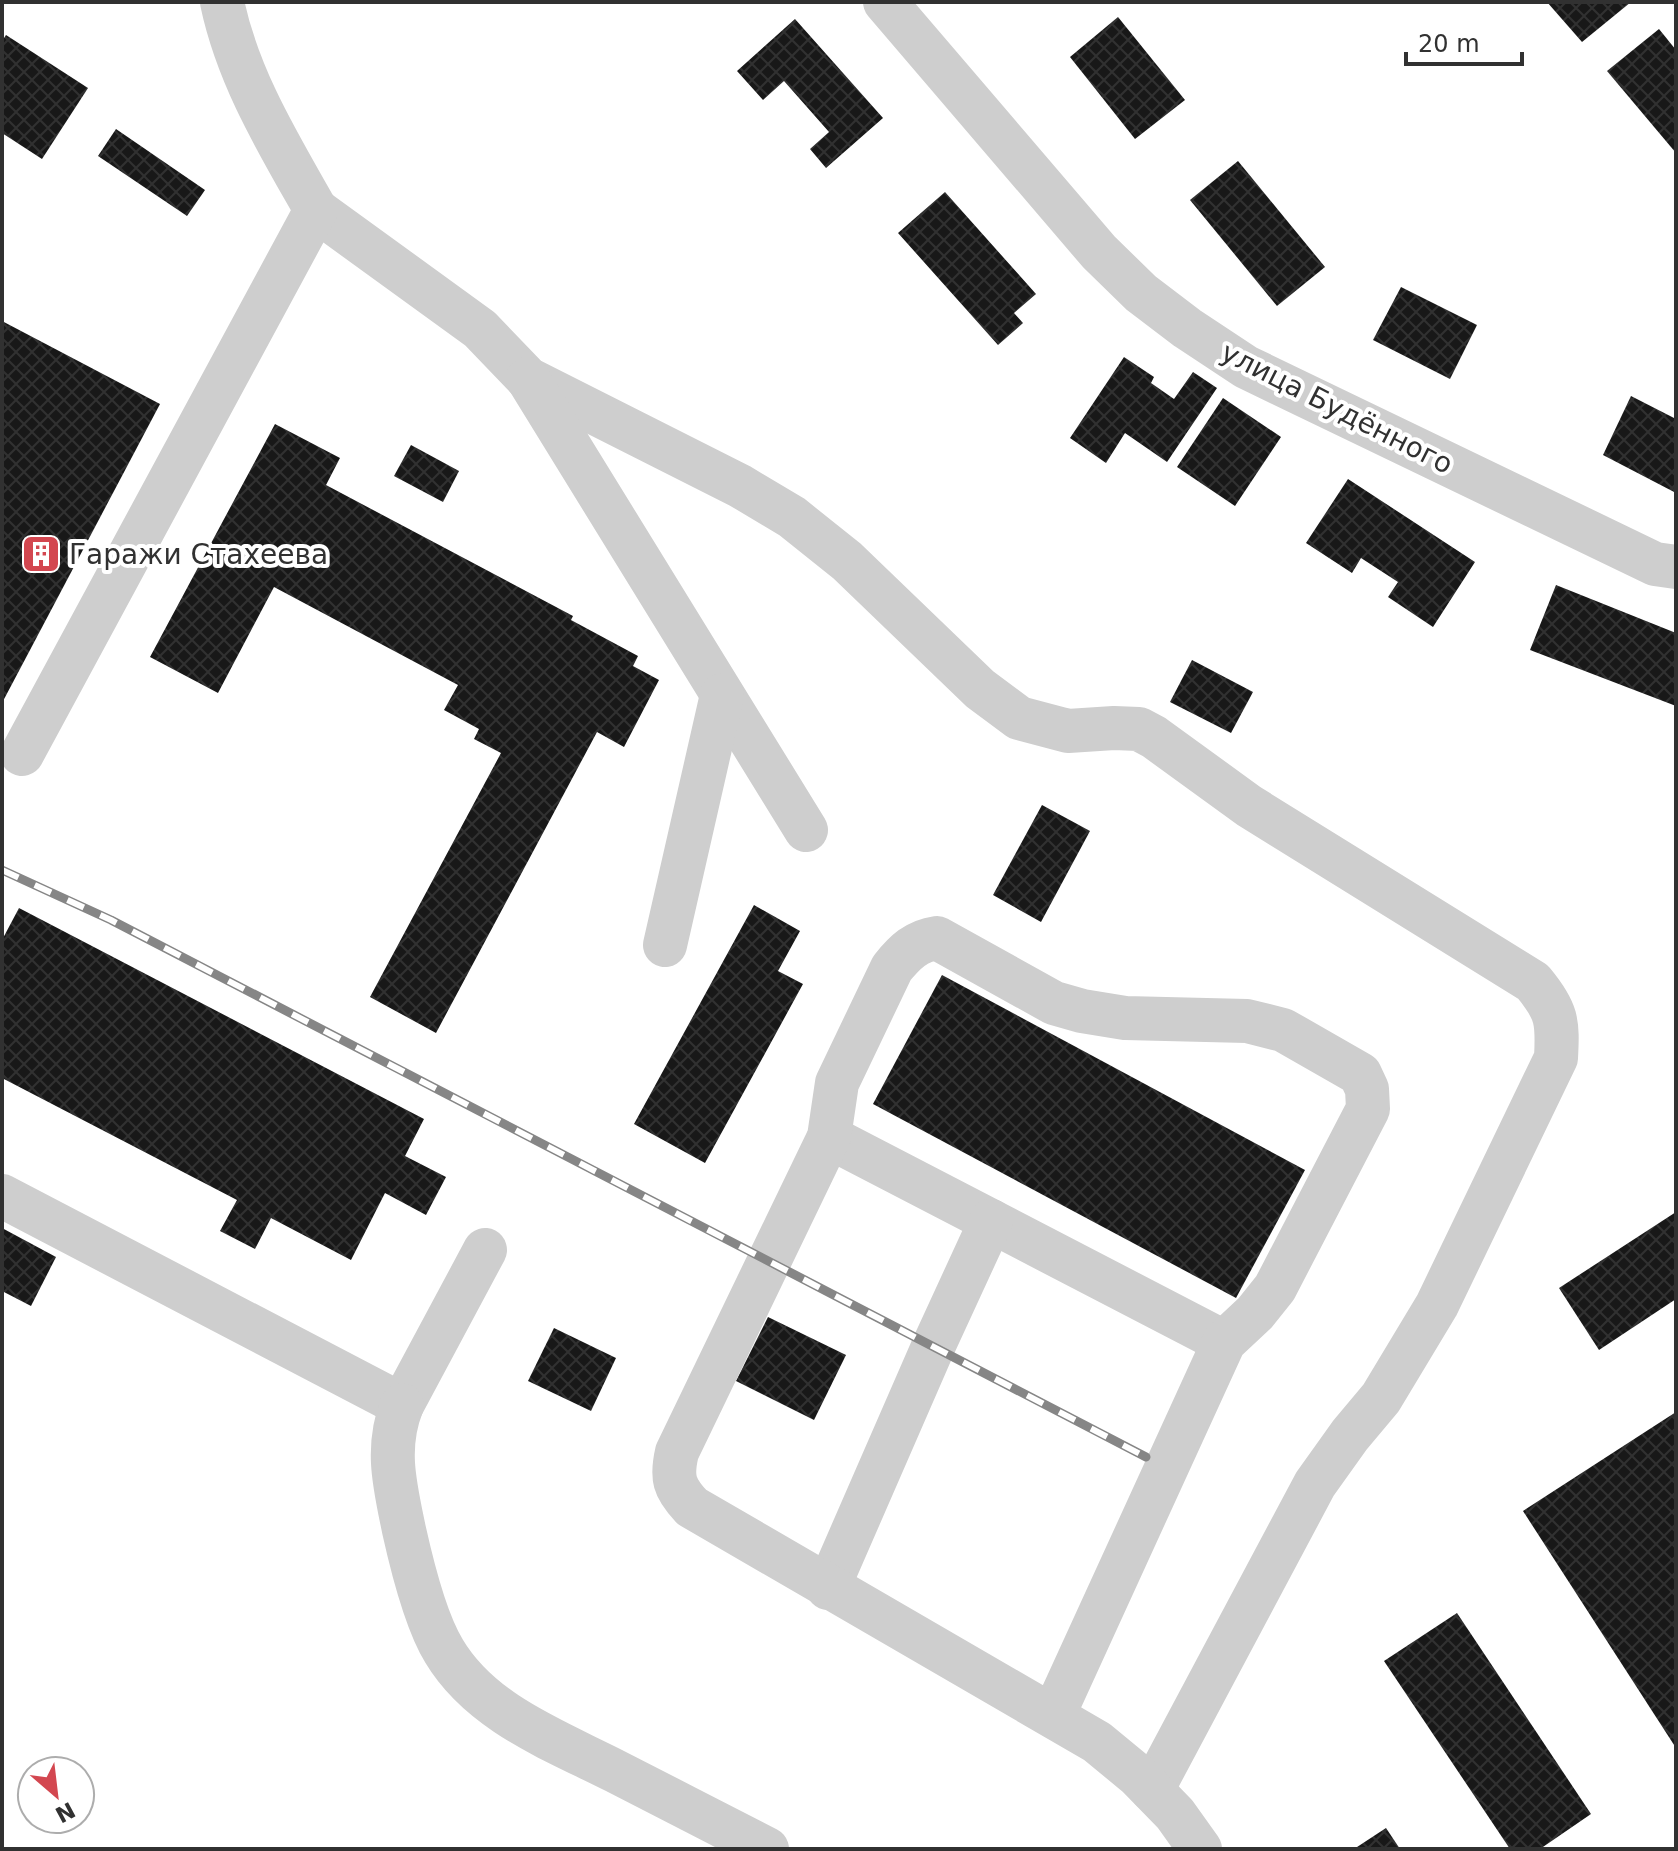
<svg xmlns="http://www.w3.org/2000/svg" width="1678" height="1851" viewBox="0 0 1678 1851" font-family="'DejaVu Sans',sans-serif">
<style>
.building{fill:url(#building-cross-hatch)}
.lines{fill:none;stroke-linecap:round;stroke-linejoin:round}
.minor{stroke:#cecece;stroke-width:44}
.rail-casing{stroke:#868686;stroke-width:9}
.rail{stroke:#fff;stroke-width:6;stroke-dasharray:18;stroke-linecap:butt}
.labels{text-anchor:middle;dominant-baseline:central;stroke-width:8;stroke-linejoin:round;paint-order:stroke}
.street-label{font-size:28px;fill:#313131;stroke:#fff}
.poi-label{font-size:28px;fill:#313131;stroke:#fff;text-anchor:start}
</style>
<defs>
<pattern id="building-cross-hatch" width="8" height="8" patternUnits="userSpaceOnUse" patternTransform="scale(2)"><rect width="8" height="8" fill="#181818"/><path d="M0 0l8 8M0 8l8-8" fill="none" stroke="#313131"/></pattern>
</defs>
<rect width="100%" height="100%" fill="#fff"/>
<g class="building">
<polygon points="1547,2 1631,2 1582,42"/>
<polygon points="1118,17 1185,100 1135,139 1070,57"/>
<polygon points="795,19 883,118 826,168 810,149 829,132 784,81 763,100 737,71"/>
<polygon points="1659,29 1676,50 1676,153 1607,71"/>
<polygon points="6,35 88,88 42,159 2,133 2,41"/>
<polygon points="116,129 205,190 187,216 98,156"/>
<polygon points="1238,161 1325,267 1277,306 1190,200"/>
<polygon points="945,192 1036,294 1014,313 1023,323 998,345 898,233"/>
<polygon points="1401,287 1477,325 1450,379 1373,340"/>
<polygon points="2,321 160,404 2,703"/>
<polygon points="1124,357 1154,377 1151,383 1174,399 1193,372 1217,388 1167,462 1125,433 1106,463 1070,438"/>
<polygon points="1631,396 1676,419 1676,493 1603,455"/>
<polygon points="1223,398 1281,437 1235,506 1177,467"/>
<polygon points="275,424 340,458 326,485 573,616 571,620 638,656 633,666 659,680 624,747 597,732 436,1033 370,997 501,753 474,739 479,729 444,710 458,685 274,587 218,693 150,657"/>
<polygon points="411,445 459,471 443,502 394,476"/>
<polygon points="1348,479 1475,562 1433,627 1388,597 1398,582 1361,558 1352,573 1306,543"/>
<polygon points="1556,585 1676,633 1676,706 1530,650"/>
<polygon points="1192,660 1253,692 1231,733 1170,702"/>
<polygon points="1042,805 1090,831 1041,922 993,895"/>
<polygon points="754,905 800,931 778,971 803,984 705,1163 634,1124"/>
<polygon points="19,908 424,1119 405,1156 446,1177 426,1215 385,1193 351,1260 271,1218 255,1249 220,1231 237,1200 2,1078 2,940"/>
<polygon points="942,975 1305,1170 1236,1298 873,1104"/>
<polygon points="1676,1212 1676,1299 1599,1350 1559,1288"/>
<polygon points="2,1228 56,1257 31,1306 2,1291"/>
<polygon points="768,1317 846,1355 814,1420 736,1381"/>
<polygon points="554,1328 616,1358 591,1411 528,1381"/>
<polygon points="1676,1412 1676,1748 1523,1511"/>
<polygon points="1457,1613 1591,1814 1540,1849 1510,1849 1384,1661"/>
<polygon points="1386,1828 1400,1849 1354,1849"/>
</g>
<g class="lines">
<g class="minor">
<polyline points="885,2 1099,252 1141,293 1187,328 1246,367 1655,564 1676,567"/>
<path d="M316 210 480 329 528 379 740 486 792 517 847 561 980 689 1019 718 1068 731 1114 728 1139 729 1154 737 1249 806 1533 982C1557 1011 1558 1021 1556 1058L1437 1305 1381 1398 1350 1435 1315 1484 1152 1790"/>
<polyline points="528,379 806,830"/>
<path d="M22 754 316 210C278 143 238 78 222 2"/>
<polyline points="665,945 722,695"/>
<polyline points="829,1137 1224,1342"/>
<polyline points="2,1196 402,1405 485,1250"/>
<path d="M402 1405C385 1448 395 1486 404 1530 412 1566 425 1620 444 1651 481 1713 554 1740 615 1771 666 1797 716 1823 767 1849"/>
<polyline points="828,1588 933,1347 991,1221"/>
<path d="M1053 1716 1224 1342 1255 1313 1275 1288 1368 1109 1367 1089 1360 1074 1283 1030 1247 1021 1125 1018 1082 1011 1054 1003 937 938C916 941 905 952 892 968L837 1083 829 1137 677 1452C671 1478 674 1488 692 1507L1097 1742 1137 1775 1175 1814 1200 1849"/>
</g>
<g class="rail-casing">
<polyline id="rail" points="2,870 111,920 1146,1457"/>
</g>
<use href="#rail" class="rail"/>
</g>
<defs>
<g id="building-square" transform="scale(2)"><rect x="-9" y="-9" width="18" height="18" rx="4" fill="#d34750" stroke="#fff"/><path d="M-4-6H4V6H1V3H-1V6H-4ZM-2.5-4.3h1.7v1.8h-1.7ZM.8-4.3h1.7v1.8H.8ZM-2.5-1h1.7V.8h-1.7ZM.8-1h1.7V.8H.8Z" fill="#fff"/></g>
</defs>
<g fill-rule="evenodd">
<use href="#building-square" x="41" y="554"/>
</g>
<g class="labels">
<g class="street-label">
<text transform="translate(1337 408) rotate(27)">улица Будённого</text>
</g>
<g class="poi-label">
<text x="69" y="554">Гаражи Стахеева</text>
</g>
</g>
<rect width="1678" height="1851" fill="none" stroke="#313131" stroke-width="8"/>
<g transform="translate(56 1795) rotate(152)"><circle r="38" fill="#ffffff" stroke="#adadad" stroke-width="2"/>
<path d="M0-6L14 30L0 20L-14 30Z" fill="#d34750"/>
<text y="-12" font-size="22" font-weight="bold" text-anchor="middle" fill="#313131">N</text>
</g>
<path d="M1406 52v12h116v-12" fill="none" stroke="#313131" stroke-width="4"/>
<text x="1418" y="52" font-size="24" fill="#313131" stroke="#ffffff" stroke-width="6" paint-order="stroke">20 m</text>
</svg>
